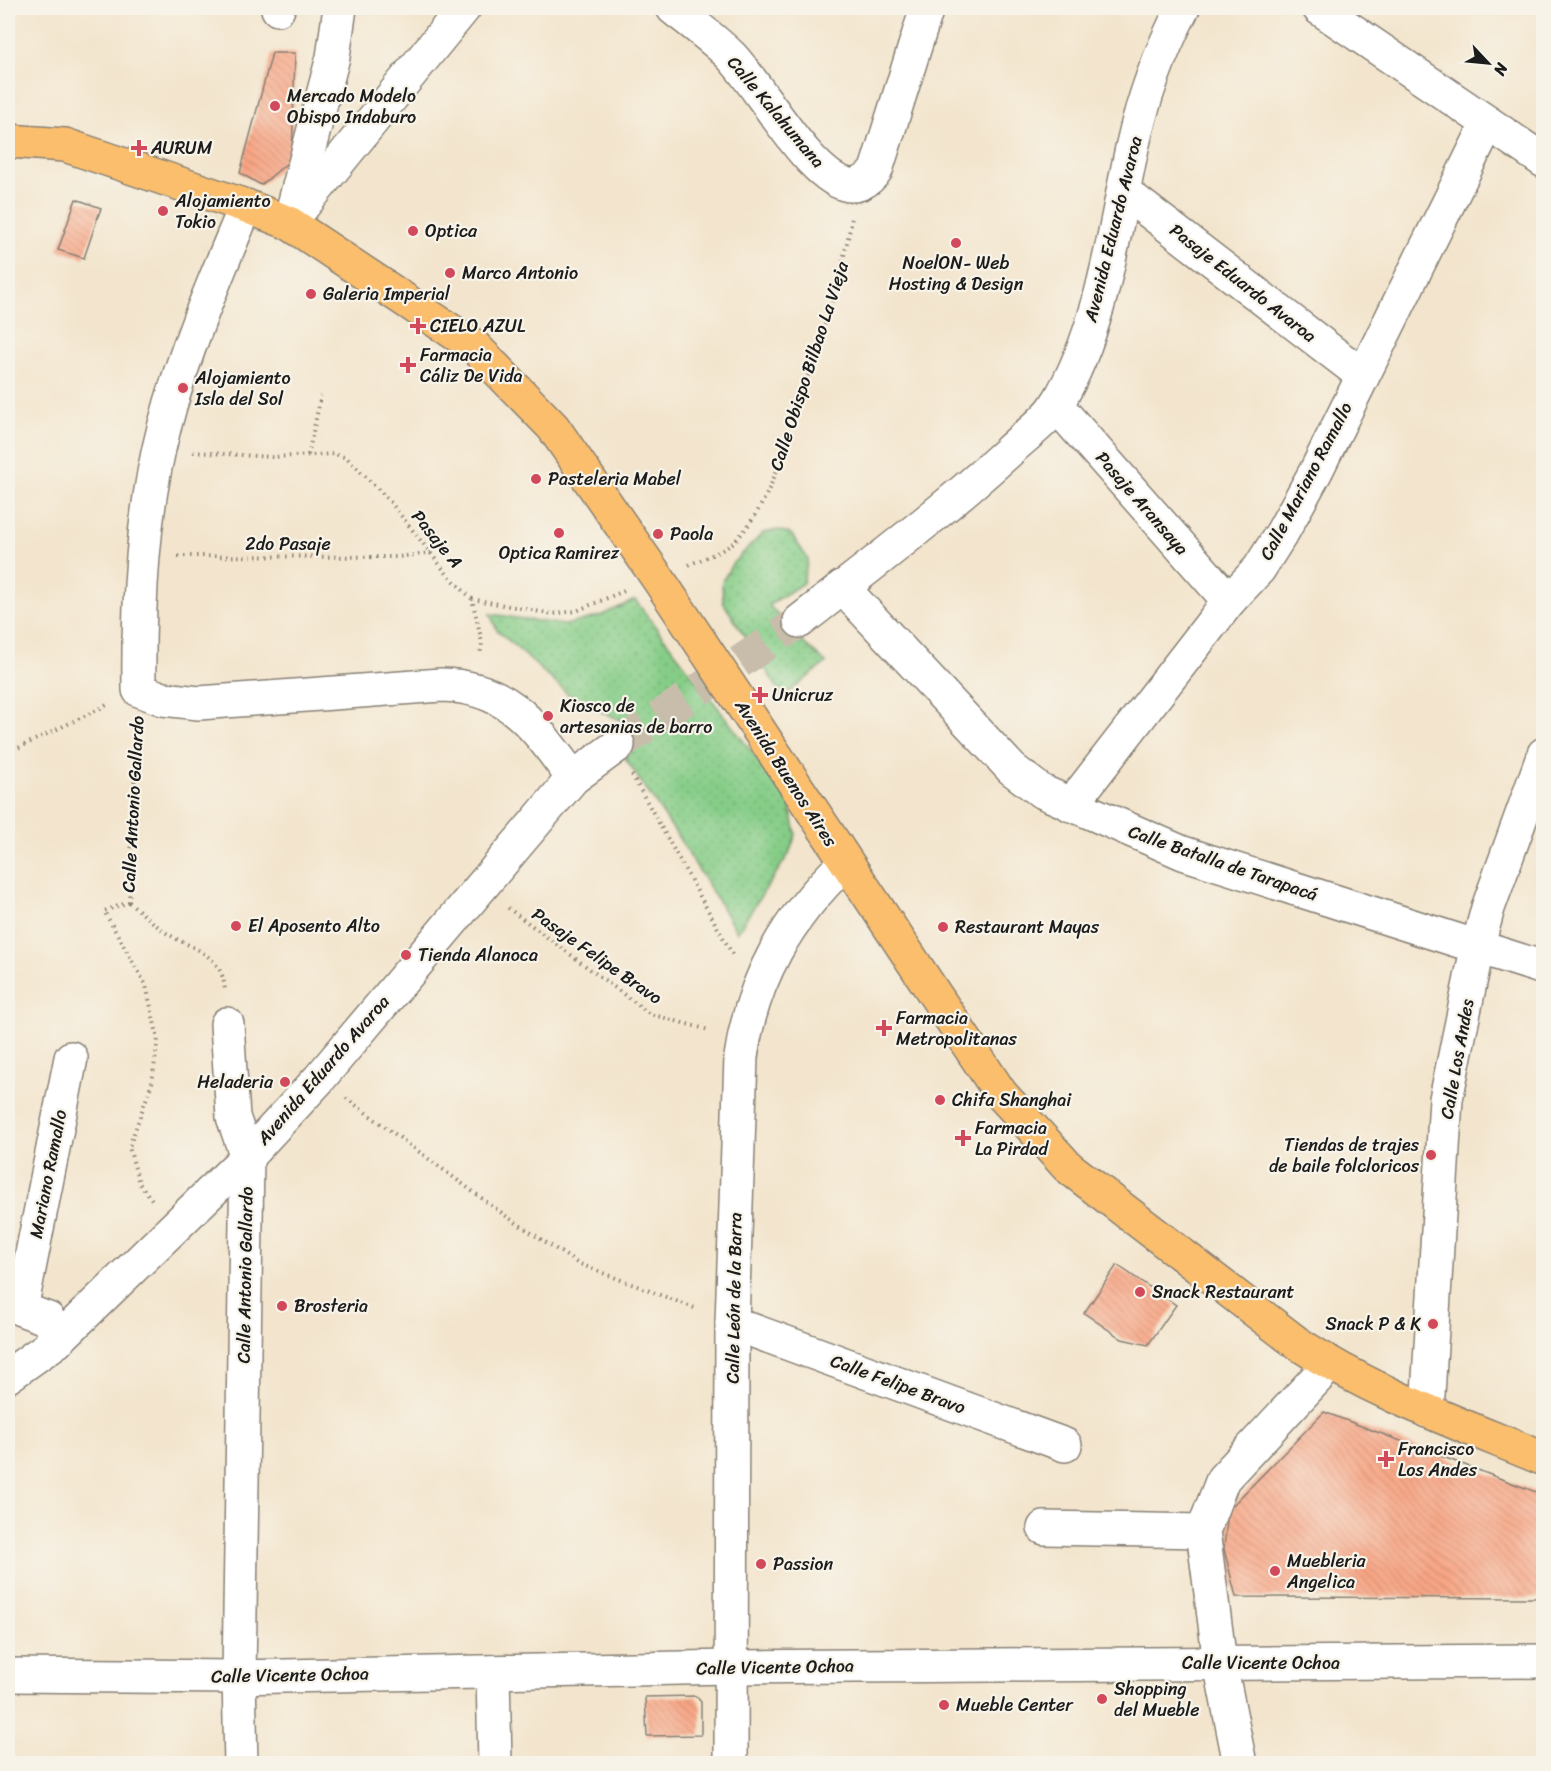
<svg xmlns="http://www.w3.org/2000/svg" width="1551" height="1771" viewBox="0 0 1551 1771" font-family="Sriracha,sans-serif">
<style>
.grass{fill:url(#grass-dots);stroke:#517452;stroke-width:1.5}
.building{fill:url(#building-back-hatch)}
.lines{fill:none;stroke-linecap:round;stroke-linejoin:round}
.minor-tunnel{stroke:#c8bdaa;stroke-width:33;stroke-dasharray:33 16;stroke-linecap:butt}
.minor-casing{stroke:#888074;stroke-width:36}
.major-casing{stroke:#888074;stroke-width:36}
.path{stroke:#888074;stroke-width:4;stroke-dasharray:1.5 4.5;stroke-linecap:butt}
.minor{stroke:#fff;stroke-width:33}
.major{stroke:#fabe6d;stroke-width:33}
.poi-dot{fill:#d1495b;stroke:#f7f3e8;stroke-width:2}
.labels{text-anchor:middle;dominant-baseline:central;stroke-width:4.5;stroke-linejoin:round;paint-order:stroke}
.poi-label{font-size:18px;fill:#1c1c1c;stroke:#f7f3e8;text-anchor:start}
.street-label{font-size:18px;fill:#1c1c1c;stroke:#f7f3e8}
</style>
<defs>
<pattern id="grass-dots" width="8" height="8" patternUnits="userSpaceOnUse" patternTransform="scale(1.5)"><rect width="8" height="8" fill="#86cd88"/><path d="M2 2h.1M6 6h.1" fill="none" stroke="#73af75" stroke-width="1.8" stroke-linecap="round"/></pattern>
<pattern id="building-back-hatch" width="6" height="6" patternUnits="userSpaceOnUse" patternTransform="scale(1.5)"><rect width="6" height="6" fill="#f8a685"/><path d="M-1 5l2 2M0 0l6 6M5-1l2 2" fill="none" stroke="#d48e72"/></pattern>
</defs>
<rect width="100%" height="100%" fill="#f7f3e8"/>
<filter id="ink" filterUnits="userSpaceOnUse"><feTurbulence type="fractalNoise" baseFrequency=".0167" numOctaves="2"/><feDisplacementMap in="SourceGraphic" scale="12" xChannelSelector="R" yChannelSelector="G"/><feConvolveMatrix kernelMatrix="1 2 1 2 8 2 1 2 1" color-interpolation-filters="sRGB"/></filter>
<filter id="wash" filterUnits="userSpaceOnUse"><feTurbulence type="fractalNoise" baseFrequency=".008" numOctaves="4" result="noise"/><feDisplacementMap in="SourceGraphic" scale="24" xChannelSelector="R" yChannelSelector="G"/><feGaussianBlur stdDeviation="1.35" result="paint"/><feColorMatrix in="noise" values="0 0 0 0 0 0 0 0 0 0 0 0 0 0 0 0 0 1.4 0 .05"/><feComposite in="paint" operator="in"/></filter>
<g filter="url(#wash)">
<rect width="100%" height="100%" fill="#f3e5cd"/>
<g class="grass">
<polygon points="778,530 791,534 808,559 803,583 769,605 798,638 826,663 783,697 723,602 722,582 732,564 763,533"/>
<polygon points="635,600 789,800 796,834 789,854 737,932 675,832 625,758 640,742 628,723 576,701 497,630 490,614 565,625 600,616"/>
</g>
<g id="blocks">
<g class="building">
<polygon points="272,53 295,53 292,159 261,185 240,173"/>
<polygon points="76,199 101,208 84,258 58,250"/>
<polygon points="1117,1265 1176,1305 1148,1345 1122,1339 1084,1313"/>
<polygon points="1324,1412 1544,1495 1544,1598 1236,1597 1224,1549 1228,1510"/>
<polygon points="696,1696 701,1702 701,1735 647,1736 645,1697"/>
</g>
</g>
</g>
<g filter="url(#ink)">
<use href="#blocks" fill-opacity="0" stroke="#888074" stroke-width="1.5"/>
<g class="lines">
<polyline class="minor-tunnel" points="618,745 800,621"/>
<g class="minor-casing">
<g id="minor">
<path d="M673 8C692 23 712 38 730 55 759 84 807 174 845 184 858 188 869 180 876 170L927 8"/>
<polyline points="1319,8 1544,161"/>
<polyline points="278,9 278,8"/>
<polyline points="1124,192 1362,375"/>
<path d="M246 206C215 279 184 351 164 428 142 512 138 603 139 690L163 699 199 703 441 685C511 687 534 726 573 778"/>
<polyline points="292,213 333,57 340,8"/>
<polyline points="289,223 464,8"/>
<polyline points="1056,405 1229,601"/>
<polyline points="842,587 1012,769 1041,791 1183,853 1544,968"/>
<path d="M800 621C870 566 942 512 1008 452 1023 437 1046 422 1057 404 1102 330 1114 231 1132 148 1143 99 1160 52 1183 8"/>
<polyline points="1071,805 1229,601 1259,569 1283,531 1316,471 1488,123"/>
<polyline points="227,1024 233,1117 247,1157 239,1677 241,1764"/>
<polyline points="732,1323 1065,1445"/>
<polyline points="57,1341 48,1319 21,1309 71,1058"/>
<polyline points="8,1376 57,1341 247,1157 319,1079 573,778 618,745"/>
<polyline points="1427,1411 1446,1099 1477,949 1488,908 1544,754"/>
<polyline points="1044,1528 1203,1531"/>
<polyline points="493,1672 495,1764"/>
<polyline points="8,1675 239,1677 730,1667 1544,1661"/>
<path d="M731 1764 732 1323 741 1057C752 979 788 917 845 863"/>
<polyline points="1240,1764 1220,1663 1203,1531 1223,1479 1330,1364"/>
</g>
</g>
<g class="major-casing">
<path id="major" d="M8 141 65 145 246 206 289 223 474 346 553 427 659 580 1001 1094 1068 1167 1297 1343C1373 1393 1460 1424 1544 1459"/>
</g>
<g class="path">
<polyline points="193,452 272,457 335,454 347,458 388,499 447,574 472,599 482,642 480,655"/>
<polyline points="308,455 321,396"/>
<polyline points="178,556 397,557 431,553"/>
<path d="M689 565C703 558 723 552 734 542 771 505 783 450 799 403 820 342 840 282 852 218"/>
<polyline points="472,599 552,614 576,611 624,591"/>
<polyline points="8,753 107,705"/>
<polyline points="632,775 734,957"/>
<polyline points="129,902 137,726"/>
<polyline points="129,902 104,911 146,985 158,1039 152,1083 129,1147 139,1183 153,1201"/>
<path d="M129 902C141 912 153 923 165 932 190 949 223 952 225 991"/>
<polyline points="508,908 650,1014 709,1030"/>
<polyline points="346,1098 506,1216 577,1263 697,1309"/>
</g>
<use href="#minor" class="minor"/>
<use href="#major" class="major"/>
</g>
</g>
<g class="poi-dot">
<circle cx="275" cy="106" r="6"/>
<path d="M136 139h6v6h6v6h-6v6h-6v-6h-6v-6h6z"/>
<circle cx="163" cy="211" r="6"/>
<circle cx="413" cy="231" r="6"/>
<circle cx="956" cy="243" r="6"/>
<circle cx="450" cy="273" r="6"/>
<circle cx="311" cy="294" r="6"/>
<path d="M415 317h6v6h6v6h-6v6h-6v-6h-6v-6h6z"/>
<path d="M405 356h6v6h6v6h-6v6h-6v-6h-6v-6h6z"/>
<circle cx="183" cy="388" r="6"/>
<circle cx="536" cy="479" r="6"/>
<circle cx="559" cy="533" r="6"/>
<circle cx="658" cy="534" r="6"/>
<path d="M757 686h6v6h6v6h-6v6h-6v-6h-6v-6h6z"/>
<circle cx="548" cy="716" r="6"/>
<circle cx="236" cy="926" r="6"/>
<circle cx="943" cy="927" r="6"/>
<circle cx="406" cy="955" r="6"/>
<path d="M881 1019h6v6h6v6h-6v6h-6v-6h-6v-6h6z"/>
<circle cx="285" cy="1082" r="6"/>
<circle cx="940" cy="1100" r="6"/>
<path d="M960 1129h6v6h6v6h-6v6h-6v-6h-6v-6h6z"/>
<circle cx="1431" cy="1155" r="6"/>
<circle cx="1140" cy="1292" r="6"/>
<circle cx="282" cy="1306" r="6"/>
<circle cx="1433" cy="1324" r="6"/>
<path d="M1383 1450h6v6h6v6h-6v6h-6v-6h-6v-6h6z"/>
<circle cx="761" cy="1564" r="6"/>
<circle cx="1275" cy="1571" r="6"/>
<circle cx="1102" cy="1699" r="6"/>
<circle cx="944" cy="1705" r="6"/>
</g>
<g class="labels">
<g class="poi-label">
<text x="287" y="96">Mercado Modelo<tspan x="287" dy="21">Obispo Indaburo</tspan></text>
<text x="151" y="148">AURUM</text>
<text x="175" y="201">Alojamiento<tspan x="175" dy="21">Tokio</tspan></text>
<text x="425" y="231">Optica</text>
<text x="956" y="263" text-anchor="middle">NoelON- Web<tspan x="956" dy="21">Hosting &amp; Design</tspan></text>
<text x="462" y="273">Marco Antonio</text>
<text x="323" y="294">Galeria Imperial</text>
<text x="430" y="326">CIELO AZUL</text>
<text x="420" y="355">Farmacia<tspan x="420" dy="21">Cáliz De Vida</tspan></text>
<text x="195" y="378">Alojamiento<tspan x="195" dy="21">Isla del Sol</tspan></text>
<text x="548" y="479">Pasteleria Mabel</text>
<text x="670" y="534">Paola</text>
<text x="559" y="553" text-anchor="middle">Optica Ramirez</text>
<text x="772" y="695">Unicruz</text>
<text x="560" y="706">Kiosco de<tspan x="560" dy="21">artesanias de barro</tspan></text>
<text x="248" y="926">El Aposento Alto</text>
<text x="955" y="927">Restaurant Mayas</text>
<text x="418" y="955">Tienda Alanoca</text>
<text x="896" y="1018">Farmacia<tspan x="896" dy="21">Metropolitanas</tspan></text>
<text x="273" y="1082" text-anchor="end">Heladeria</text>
<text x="952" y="1100">Chifa Shanghai</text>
<text x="975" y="1128">Farmacia<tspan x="975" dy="21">La Pirdad</tspan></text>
<text x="1419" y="1145" text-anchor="end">Tiendas de trajes<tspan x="1419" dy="21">de baile folcloricos</tspan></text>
<text x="1152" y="1292">Snack Restaurant</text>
<text x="294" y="1306">Brosteria</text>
<text x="1421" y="1324" text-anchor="end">Snack P &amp; K</text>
<text x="1398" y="1449">Francisco<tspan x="1398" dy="21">Los Andes</tspan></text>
<text x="1287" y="1561">Muebleria<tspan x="1287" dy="21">Angelica</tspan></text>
<text x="773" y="1564">Passion</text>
<text x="1114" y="1689">Shopping<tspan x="1114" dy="21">del Mueble</tspan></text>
<text x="956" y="1705">Mueble Center</text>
</g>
<g class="street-label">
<text transform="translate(776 112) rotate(50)">Calle Kalahumana</text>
<text transform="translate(1113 229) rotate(-76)">Avenida Eduardo Avaroa</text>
<text transform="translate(1243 283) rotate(38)">Pasaje Eduardo Avaroa</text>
<text transform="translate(809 366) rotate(-72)">Calle Obispo Bilbao La Vieja</text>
<text transform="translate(1306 481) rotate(-62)">Calle Mariano Ramallo</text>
<text transform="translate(1142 503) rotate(49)">Pasaje Aransaya</text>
<text transform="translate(437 539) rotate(51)">Pasaje A</text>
<text x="288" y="544">2do Pasaje</text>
<text transform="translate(786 773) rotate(57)">Avenida Buenos Aires</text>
<text transform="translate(133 804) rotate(-87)">Calle Antonio Gallardo</text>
<text transform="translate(1223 863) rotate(19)">Calle Batalla de Tarapacá</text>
<text transform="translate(597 956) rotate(35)">Pasaje Felipe Bravo</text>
<text transform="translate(1457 1059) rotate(-80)">Calle Los Andes</text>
<text transform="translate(323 1070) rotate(-49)">Avenida Eduardo Avaroa</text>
<text transform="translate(48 1174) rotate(-79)">Mariano Ramallo</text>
<text transform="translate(245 1275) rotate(-89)">Calle Antonio Gallardo</text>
<text transform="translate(734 1298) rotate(-89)">Calle León de la Barra</text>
<text transform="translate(898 1384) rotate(20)">Calle Felipe Bravo</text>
<text x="1261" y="1663">Calle Vicente Ochoa</text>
<text transform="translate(775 1667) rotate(-1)">Calle Vicente Ochoa</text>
<text transform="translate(290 1675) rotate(-1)">Calle Vicente Ochoa</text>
</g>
</g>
<rect width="1551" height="1771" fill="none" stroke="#f7f3e8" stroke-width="30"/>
<g transform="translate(1488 63) rotate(116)" stroke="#f7f3e8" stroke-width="4.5" paint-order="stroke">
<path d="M0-4.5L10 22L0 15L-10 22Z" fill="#1c1c1c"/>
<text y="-9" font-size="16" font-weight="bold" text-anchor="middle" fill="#1c1c1c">N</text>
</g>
</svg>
